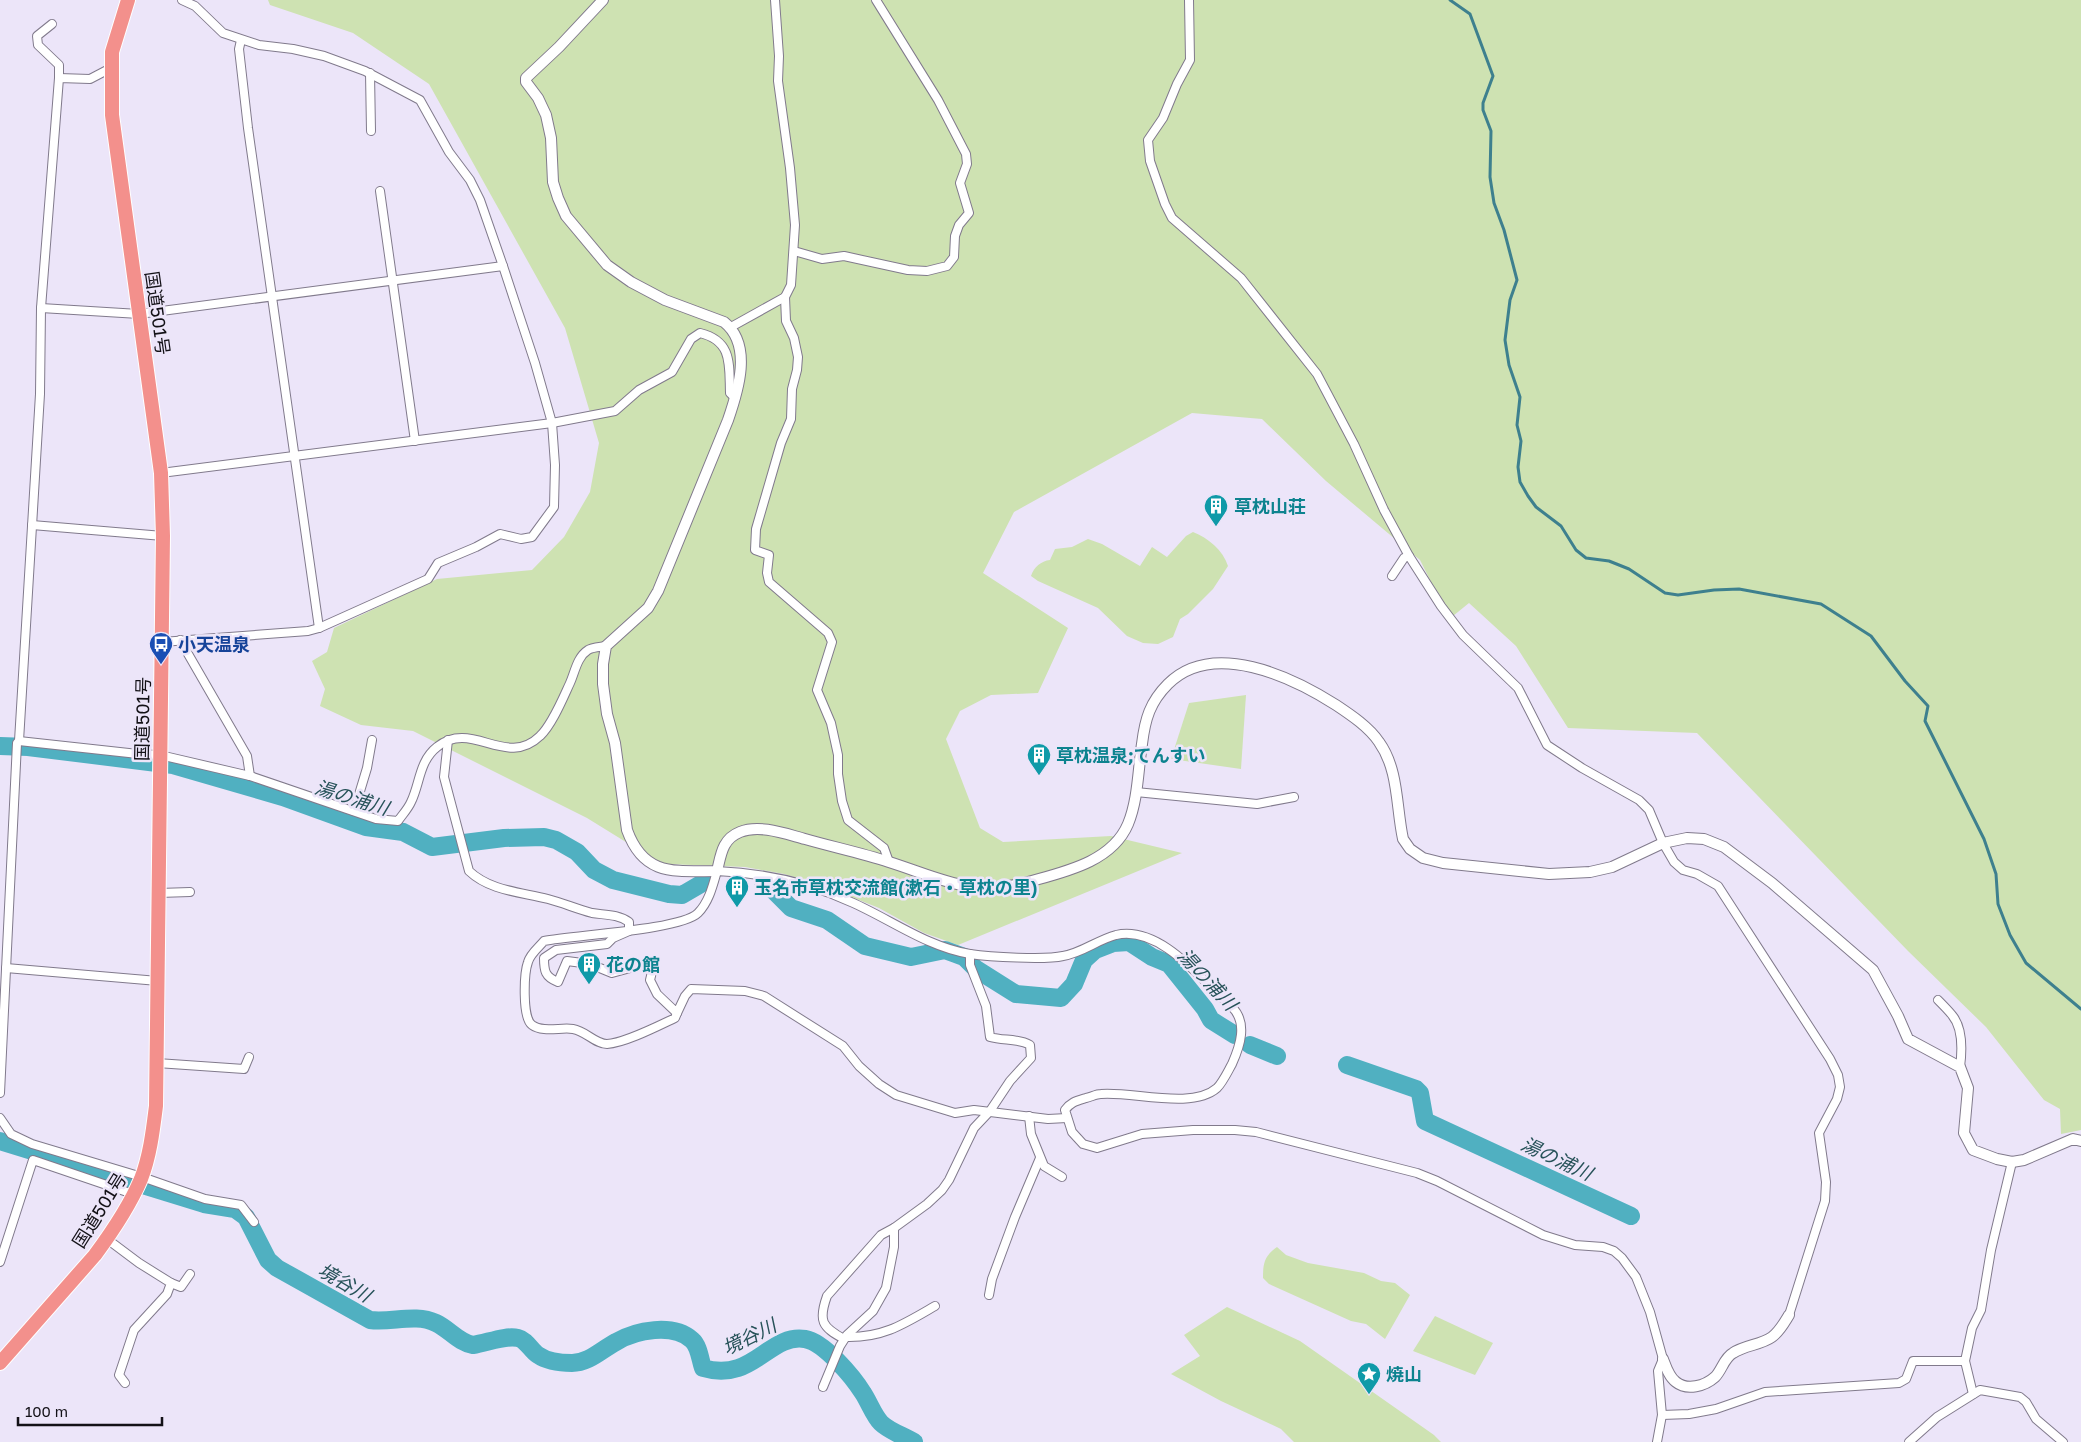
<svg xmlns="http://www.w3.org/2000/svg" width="2081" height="1442" viewBox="0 0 2081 1442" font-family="'Golos Text','Noto Sans JP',sans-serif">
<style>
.green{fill:#cee2b2}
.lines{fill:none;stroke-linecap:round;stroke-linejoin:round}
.stream{stroke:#3e808e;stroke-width:3}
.river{stroke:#50b0c1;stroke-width:18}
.minor-casing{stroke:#817a8c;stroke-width:10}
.tertiary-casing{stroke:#817a8c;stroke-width:12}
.trunk-casing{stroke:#fff;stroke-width:16}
.minor{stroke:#fff;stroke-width:8}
.tertiary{stroke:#fff;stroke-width:10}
.trunk{stroke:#f3908c;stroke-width:14}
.labels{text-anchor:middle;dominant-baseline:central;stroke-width:5;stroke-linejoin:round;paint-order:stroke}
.street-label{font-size:18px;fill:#131117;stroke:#ece5f9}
.culture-label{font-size:18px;font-weight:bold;fill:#0d838f;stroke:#ece5f9;text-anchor:start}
.transit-label{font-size:18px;font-weight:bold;fill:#164399;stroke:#ece5f9;text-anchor:start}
.water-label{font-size:19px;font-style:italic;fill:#275259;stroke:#ece5f9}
</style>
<rect width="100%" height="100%" fill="#ece5f9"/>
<g class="green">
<polygon points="268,0 2081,0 2081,1130 2061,1134 2060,1109 2044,1100 1986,1027 1908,951 1697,733 1568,728 1516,646 1469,603 1453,616 1431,582 1420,560 1326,481 1262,419 1192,413 1014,512 983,573 1068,628 1038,693 991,695 960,711 946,739 980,828 1003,842 1111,836 1182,853 958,945 924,933 879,908 816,883 784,874 745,867 665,864 655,860 587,818 413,731 361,725 320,706 325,689 312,661 327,652 334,628 437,579 532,570 564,537 590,492 599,443 565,328 429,84 353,33 270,5"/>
<path d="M1193 532C1208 538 1223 550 1228 566L1213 589 1188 614 1180 619 1173 637 1158 644 1143 643 1127 636 1098 608 1038 581 1031 576C1034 567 1041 561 1050 560L1055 549 1072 547 1088 539 1102 544 1140 566 1152 547 1167 557 1186 536Z"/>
<polygon points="1246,695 1241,769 1171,759 1189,703"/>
<path d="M1277 1247 1286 1255 1308 1263 1364 1273 1381 1281 1395 1283 1410 1295 1385 1339 1366 1324 1351 1321 1269 1284 1263 1278C1263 1264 1264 1256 1277 1247Z"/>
<polygon points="1227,1307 1300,1341 1434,1435 1441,1442 1294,1442 1281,1429 1221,1401 1171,1374 1200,1356 1184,1335"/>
<polygon points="1435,1316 1493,1343 1475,1375 1413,1351"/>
</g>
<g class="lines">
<polyline class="stream" points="1450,0 1470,14 1493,76 1483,103 1483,110 1491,131 1490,177 1494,203 1504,230 1517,280 1510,300 1505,340 1509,365 1520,397 1517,425 1521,441 1518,467 1520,482 1528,496 1536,507 1561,526 1576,550 1586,558 1609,561 1629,569 1665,593 1678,595 1714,590 1739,589 1821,604 1871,636 1905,681 1928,706 1925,721 1984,839 1996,874 1998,904 2010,935 2026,963 2081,1009"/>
<g class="river">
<polyline points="0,746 28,747 173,765 283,797 366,827 403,832 432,847 504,838 544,837 556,840 577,852 594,870 613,880 669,894 682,895 706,881"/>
<polyline points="763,883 771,888 791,908 827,920 865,946 911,957 945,950 964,957 976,969 1016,994 1061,998 1074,984 1084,960 1095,950 1113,943 1129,942 1152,957 1169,964 1205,1009 1211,1020 1235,1035"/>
<polyline points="1250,1045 1277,1056"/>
<polyline points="1347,1065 1416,1089 1420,1093 1425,1121 1631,1216"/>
<path d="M0 1141 204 1204 235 1209 246 1217 268 1260 277 1268 370 1320C392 1323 415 1313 436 1323 449 1329 459 1343 473 1345 487 1343 505 1335 518 1338 527 1340 531 1351 538 1355 548 1362 561 1363 572 1363 589 1363 601 1350 616 1342 636 1330 673 1323 692 1340 699 1346 700 1359 703 1368 753 1383 769 1333 805 1339 824 1342 853 1377 863 1393 869 1402 874 1416 881 1423 889 1431 904 1436 914 1442"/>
</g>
<g class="minor-casing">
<g id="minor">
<polyline points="1189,0 1190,60 1177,84 1163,118 1148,140 1150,161 1165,204 1172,218 1241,278 1317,374 1354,444 1384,510 1409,556"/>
<polyline points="52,24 37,36 38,45 59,65 59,78"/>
<polyline points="241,40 239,49 248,128 319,628"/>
<polyline points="370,73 371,131"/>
<polyline points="380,191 415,441"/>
<polyline points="794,251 822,259 844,256 908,270 927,271 947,266 954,257 955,236 959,225 969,213 960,183 967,164 966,154 938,100 876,0"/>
<polyline points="785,297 786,321 794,338 798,357 797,370 792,389 791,419 781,443 756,529 755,550 769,555 767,573 769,582 828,633 832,642 817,690 831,723 838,755 838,774 842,801 848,820 884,848 889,862"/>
<polyline points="41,308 139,314 503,266"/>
<polyline points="731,327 785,297 791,285 795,225 790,168 778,81 779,56 775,0"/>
<path d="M161 473 552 423 615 411 639 390 672 372 691 339 700 333C733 341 729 365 730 393L735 398"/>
<polyline points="32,525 163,536"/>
<polyline points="1392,576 1404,558 1409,556 1441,606 1463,635 1518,688 1547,745 1582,768 1639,800 1649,810 1663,843 1674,862 1683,870 1697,874 1718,886 1830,1059 1838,1075 1840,1087 1837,1099 1819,1133 1826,1182 1825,1201 1789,1315"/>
<polyline points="180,640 247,756 250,776"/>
<polyline points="162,642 308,631 319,628 428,579 438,563 476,547 500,534 521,539 532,537 554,507 555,465 552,423 535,363 503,266 480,200 470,180 449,152 420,100 365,71 324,56 293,49 259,45 223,33 195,6 182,0"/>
<path d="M448 740 444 777 469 871C490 891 521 892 548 899 563 903 577 909 592 913 604 915 618 914 629 922V931L613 938 607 944 556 950 544 958C544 971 545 977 558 982L567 961 590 964 612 973 645 964H654L650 980 657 994 677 1013 685 996 691 989 745 991 764 996 843 1046 859 1066 879 1084 896 1095 955 1113 974 1110 1048 1119 1067 1118"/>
<path d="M19 741 138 754 160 755 250 776 376 819 398 821C402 815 408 809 411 802 420 784 419 761 437 747 472 719 506 769 540 736 552 725 563 698 570 683 575 672 577 657 588 650 592 647 601 647 606 646"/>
<polyline points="1136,792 1257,804 1294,797"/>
<polyline points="354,811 367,768 372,740"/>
<polyline points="159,893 190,892"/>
<polyline points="6,968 158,981"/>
<path d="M1938 1000C1943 1005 1948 1010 1952 1015 1963 1028 1962 1052 1960 1067"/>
<path d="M677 1013 675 1018C658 1026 625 1043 607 1044 595 1044 586 1031 573 1029 561 1027 543 1033 532 1025 522 1018 524 973 528 962 530 954 539 947 544 941 574 935 681 930 698 913 709 902 713 885 717 871 763 873 810 883 851 902 890 919 927 947 970 954 990 957 1045 960 1063 956 1082 953 1097 940 1116 935 1155 926 1193 969 1217 993 1222 998 1228 1002 1232 1007 1248 1023 1240 1046 1232 1064 1228 1071 1223 1082 1217 1088 1192 1110 1132 1091 1101 1094 1096 1094 1091 1097 1086 1098 1076 1101 1071 1102 1065 1110L1072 1132 1083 1144 1097 1148 1142 1134 1193 1130H1235L1256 1132 1417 1173 1437 1181 1543 1235 1575 1245 1603 1247 1614 1251 1622 1258 1636 1277 1650 1312 1663 1359 1658 1371 1662 1415 1657 1442"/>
<polyline points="157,1063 244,1069 249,1057"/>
<polyline points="0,1093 17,743 19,741 40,394 41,308 59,78 90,79 111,68"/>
<polyline points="1029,1116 1031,1134 1044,1166 1062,1177"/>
<polyline points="0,1118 11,1134 32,1144 142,1177 205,1199 241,1205 254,1222"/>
<polyline points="107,1239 139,1263 171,1283 167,1294 134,1330 119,1375 125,1383"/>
<polyline points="0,1262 33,1160 133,1194"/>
<polyline points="171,1283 181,1287 190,1274"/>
<polyline points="989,1295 992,1279 1015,1217 1040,1158"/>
<path d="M846 1337C883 1338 904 1324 935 1306"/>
<path d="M844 1339C822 1327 818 1321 827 1296L881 1235 894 1228"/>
<path d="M823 1387 840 1346 847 1335 873 1311 886 1288 894 1247V1228L927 1204 942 1190 949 1180 974 1128 990 1111 1010 1081 1031 1058 1030 1045C1018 1038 1003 1041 990 1037L986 1006 970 965V954"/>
<polyline points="1973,1394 1965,1361 1972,1328 1981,1310 1991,1250 2012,1162"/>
<polyline points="1662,1415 1689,1414 1716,1409 1765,1392 1899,1383 1906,1379 1913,1361 1965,1361"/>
<polyline points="1909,1442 1937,1417 1980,1390 2020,1397 2026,1402 2036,1419 2063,1442"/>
</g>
</g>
<g class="tertiary-casing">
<g id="tertiary">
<path d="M603 0 559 47 526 78V82L538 98 546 115 551 138 553 182 558 198 566 216 607 265 631 282 665 300 724 322C753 345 738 391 728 420L658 591 648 608 606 646 603 664V684L607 714 615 743 627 830C644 877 675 871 717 871 721 855 722 839 740 832 760 824 786 834 805 839 833 847 861 853 889 862 940 878 972 898 1028 882 1064 872 1112 862 1128 824 1138 800 1138 770 1142 744 1145 719 1150 702 1168 684 1213 639 1292 677 1336 705 1351 715 1369 727 1379 742 1399 770 1396 807 1403 839L1410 849 1423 858 1443 863 1549 874 1590 872 1612 867 1663 843 1687 838 1704 839 1724 847 1772 883 1873 970 1898 1016 1908 1039 1960 1067 1968 1088 1964 1133 1973 1150 1997 1159 2012 1162 2024 1160 2073 1139 2081 1141"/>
<path d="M1663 1359C1666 1367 1669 1377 1676 1382 1687 1391 1705 1386 1715 1377 1722 1370 1724 1358 1733 1353 1745 1345 1761 1345 1772 1337 1780 1331 1784 1323 1789 1315"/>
</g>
</g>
<g class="trunk-casing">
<path id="trunk" d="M0 1363 95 1255C112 1232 130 1205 141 1179 150 1156 153 1130 156 1106L163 536 161 473 112 115V52L128 0"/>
</g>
<use href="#minor" class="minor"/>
<use href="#tertiary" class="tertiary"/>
<use href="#trunk" class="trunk"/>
</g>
<defs>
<g id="building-pin" transform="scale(1.25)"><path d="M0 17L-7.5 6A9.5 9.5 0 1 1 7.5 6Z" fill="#0f9aa8" stroke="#ece5f9"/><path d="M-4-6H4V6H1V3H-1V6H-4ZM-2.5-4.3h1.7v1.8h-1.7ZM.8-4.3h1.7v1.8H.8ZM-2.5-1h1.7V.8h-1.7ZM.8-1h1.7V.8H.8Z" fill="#fff"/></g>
<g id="bus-pin" transform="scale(1.25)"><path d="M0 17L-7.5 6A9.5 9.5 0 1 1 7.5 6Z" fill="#1a4fb4" stroke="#ece5f9"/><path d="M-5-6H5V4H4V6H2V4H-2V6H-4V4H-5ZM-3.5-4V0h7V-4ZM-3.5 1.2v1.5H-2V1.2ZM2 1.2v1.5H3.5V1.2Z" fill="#fff"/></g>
<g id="sight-pin" transform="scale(1.25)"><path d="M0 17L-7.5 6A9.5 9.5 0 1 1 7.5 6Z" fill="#0f9aa8" stroke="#ece5f9"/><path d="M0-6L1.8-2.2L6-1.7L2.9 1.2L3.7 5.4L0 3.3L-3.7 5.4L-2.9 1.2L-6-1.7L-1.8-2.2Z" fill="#fff"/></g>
</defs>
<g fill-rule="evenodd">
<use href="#building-pin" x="1216" y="506"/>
<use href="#bus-pin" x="161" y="644"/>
<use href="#building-pin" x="1039" y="755"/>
<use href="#building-pin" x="737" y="887"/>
<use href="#building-pin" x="589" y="964"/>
<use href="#sight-pin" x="1369" y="1374"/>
</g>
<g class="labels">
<g class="street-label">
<text transform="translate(158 313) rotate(82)">国道501号</text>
<text transform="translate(142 719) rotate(-89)">国道501号</text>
<text transform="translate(99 1210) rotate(-58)">国道501号</text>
</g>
<g class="culture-label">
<text x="1234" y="506">草枕山荘</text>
<text x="1056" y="755">草枕温泉;てんすい</text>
<text x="754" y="887">玉名市草枕交流館(漱石・草枕の里)</text>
<text x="606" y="964">花の館</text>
<text x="1386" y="1374">焼山</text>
</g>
<g class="transit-label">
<text x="178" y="644">小天温泉</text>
</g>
<g class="water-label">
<text transform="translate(352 797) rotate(17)">湯の浦川</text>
<text transform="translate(1208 979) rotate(47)">湯の浦川</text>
<text transform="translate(1557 1158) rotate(25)">湯の浦川</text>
<text transform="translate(345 1282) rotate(30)">境谷川</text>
<text transform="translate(749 1336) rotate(-26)">境谷川</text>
</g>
</g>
<path d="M18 1417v8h144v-8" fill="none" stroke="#131117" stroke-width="2.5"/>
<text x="25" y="1417" font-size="15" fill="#131117" stroke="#ece5f9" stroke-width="4" paint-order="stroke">100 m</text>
</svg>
